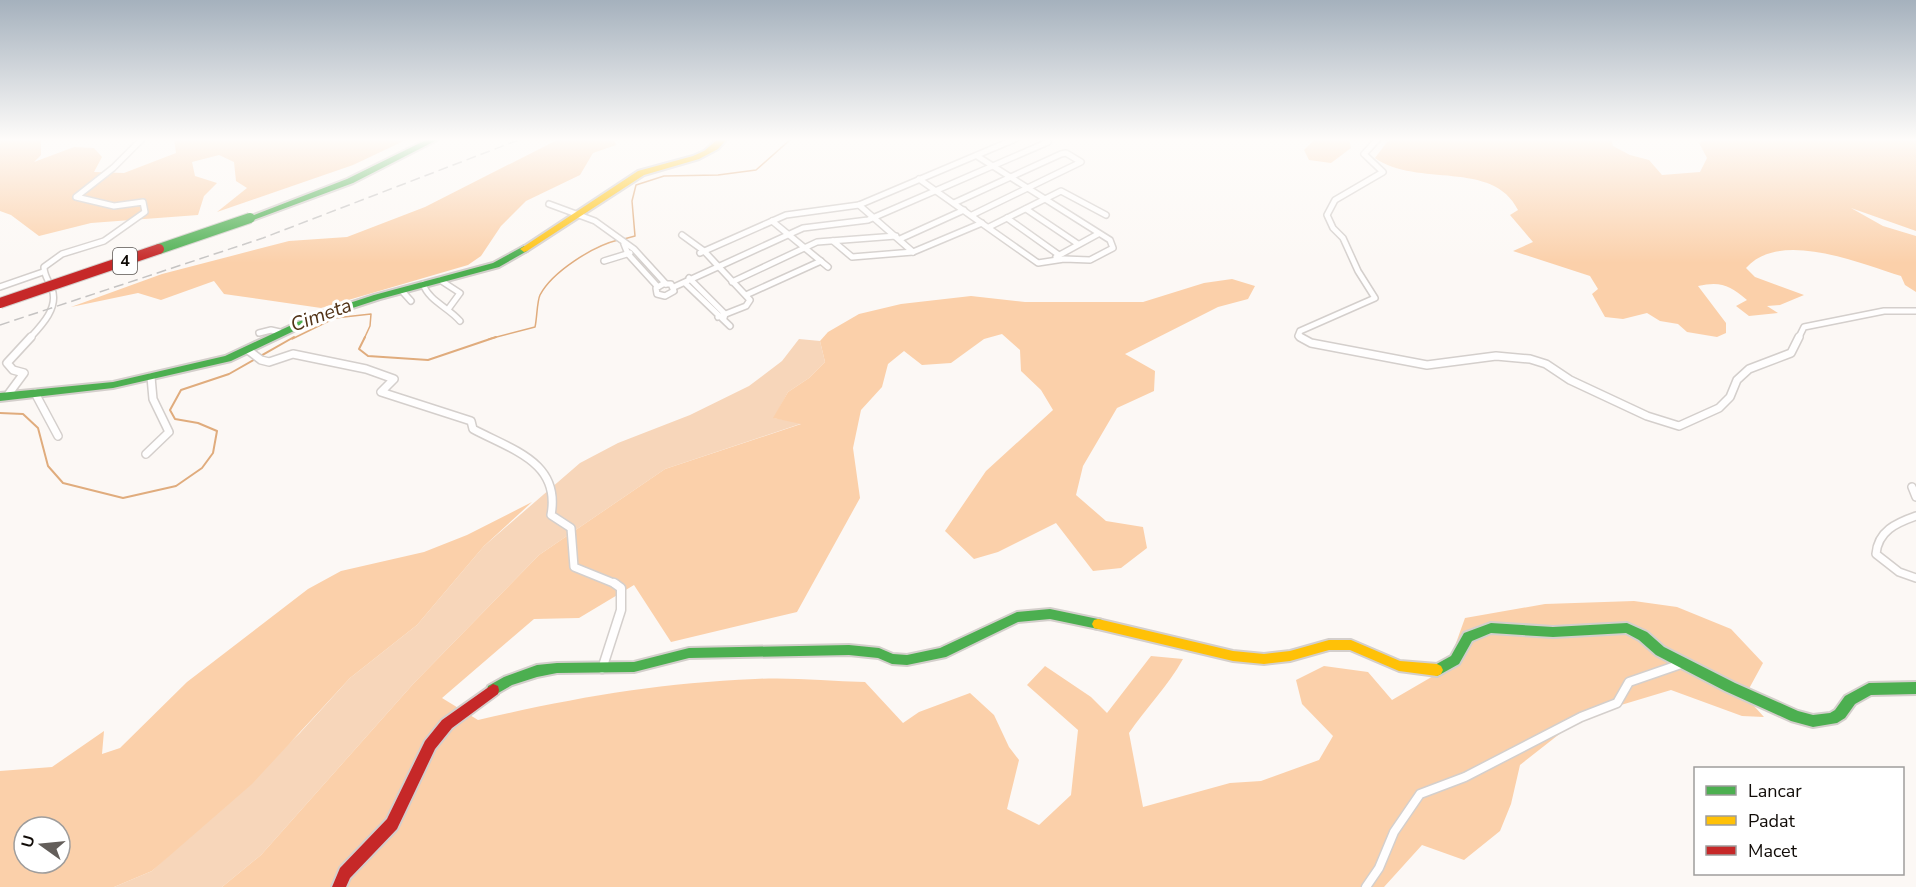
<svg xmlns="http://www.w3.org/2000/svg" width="1916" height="887" viewBox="0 0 1916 887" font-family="'Nunito Sans',sans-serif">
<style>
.green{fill:#f7d6ba}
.forest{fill:#fbd0aa;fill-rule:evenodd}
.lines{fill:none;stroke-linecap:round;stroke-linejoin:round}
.stream-far1{stroke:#e0ac7d;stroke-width:1.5}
.stream{stroke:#e0ac7d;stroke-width:2}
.street-far2-casing{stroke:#d4cfcc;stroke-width:8}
.street-far1-casing{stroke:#d4cfcc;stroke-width:10}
.street-casing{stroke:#d4cfcc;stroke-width:11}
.fast-casing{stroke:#d4cfcc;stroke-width:4}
.slow-casing{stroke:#d4cfcc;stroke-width:4}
.jam-casing{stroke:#d4cfcc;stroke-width:4}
.street-far2{stroke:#fffefe;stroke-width:5}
.street-far1{stroke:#fffefe;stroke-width:7}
.street{stroke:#fffefe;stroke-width:8}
.fast{fill:#4caf50;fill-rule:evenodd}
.slow{fill:#ffc107;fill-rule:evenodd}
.jam{fill:#c62828;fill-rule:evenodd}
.rail{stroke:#c5c3c2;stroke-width:1.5;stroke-dasharray:10 5;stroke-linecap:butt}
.fast-bridge-casing{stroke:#d4cfcc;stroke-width:12;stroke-linecap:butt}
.jam-bridge-casing{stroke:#d4cfcc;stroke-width:12;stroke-linecap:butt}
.fast-bridge{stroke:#4caf50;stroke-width:10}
.jam-bridge{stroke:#c62828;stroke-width:10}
.labels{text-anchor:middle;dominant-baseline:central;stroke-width:6;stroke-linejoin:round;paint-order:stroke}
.shield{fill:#fff;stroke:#585451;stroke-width:1.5}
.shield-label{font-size:16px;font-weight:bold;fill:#100b07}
.water-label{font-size:20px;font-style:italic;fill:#523317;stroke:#fff}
</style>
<rect width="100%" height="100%" fill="#fcf8f5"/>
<polygon class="green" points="799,339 820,341 825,362 809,378 788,392 774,418 803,423 665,469 539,555 414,683 261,855 222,887 114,887 152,871 299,734 350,678 417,625 484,546 580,463 618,443 690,415 749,386 782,361"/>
<g class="forest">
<polygon points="0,139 41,139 41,155 34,162 74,147 94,148 102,157 94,172 124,173 176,153 174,139 408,139 353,165 217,212 247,188 236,181 234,162 219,155 192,162 195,176 217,183 204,196 198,215 91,223 39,236 11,215 0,211"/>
<polygon points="559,139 614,139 616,145 593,153 580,175 526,201 501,226 481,256 468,265 321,308 224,294 214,281 161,300 138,293 71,307 162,274 289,241 347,237 425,207"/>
<polygon points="1315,139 1349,139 1351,148 1331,163 1309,160 1304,150"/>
<path d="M1394 139H1611L1613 146 1630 155 1649 160 1662 175 1700 172 1707 158 1699 143 1705 139H1916V231L1851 208 1883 226 1916 236V292L1905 285 1901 276C1861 264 1780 229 1746 268L1755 277 1804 295 1780 305 1767 306 1778 313 1749 316 1736 306 1747 300C1730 285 1720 281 1698 286L1726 323V333L1717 337 1687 332 1678 324 1660 321 1647 313 1623 319 1605 317 1592 294 1598 289 1590 276 1513 251 1533 242 1510 215 1518 210C1493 159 1417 188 1375 158L1387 142Z"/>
<path d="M1232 279 1255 286 1248 299 1218 307 1125 354 1155 371 1154 391 1117 408 1083 466 1076 495 1106 521 1143 527 1147 548 1121 568 1093 571 1056 523 998 552 974 559 945 531 986 471 1053 410 1041 390 1021 371 1020 350 1002 334 984 339 951 363 922 365 904 351 888 364 882 387 861 410 853 448 860 498 797 612 671 642 634 585 579 618 534 619 442 698 478 720C572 698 658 683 755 679 791 677 829 681 865 682L903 723 919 712 970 693 994 715 1009 747 1019 760 1007 809 1039 825 1071 795 1078 730 1027 685 1045 666 1091 697 1107 713 1151 656 1183 659C1168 686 1146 708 1129 733L1143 807 1230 783 1261 781 1319 760 1333 736 1302 704 1296 680 1324 666 1368 672 1392 700 1447 668 1465 618 1545 604 1634 601 1677 607 1731 629 1763 663 1745 696 1764 717 1742 716 1671 690 1601 711 1562 732 1520 765 1511 804 1500 831 1464 860 1422 845 1384 887H222L261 855 414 683 539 555 665 469 801 424 773 418 788 392 809 378 825 362 820 341 828 332 859 314 901 304 971 296 1025 302H1143L1204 283Z"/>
<path d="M532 502 484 546 417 625 350 678 252 784 152 871 114 887H0V771L52 767 104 731 102 754 120 748 187 682 308 589 341 571 424 552 467 535ZM24 827H60V863H24Z"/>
</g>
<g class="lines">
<g class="stream-far1">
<polyline points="624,239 635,236 632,201 636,185 664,176 718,175 756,170 791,139"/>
<polyline points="292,339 335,318 371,314 370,326 364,339"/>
<path d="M489 339 535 327C537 319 537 301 540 295 552 272 593 246 618 240"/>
</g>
<g class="stream">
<polyline points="365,337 359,349 368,356 428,360 496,337"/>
<polyline points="0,413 23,414 38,428 48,466 63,483 123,498 176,486 202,468 213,453 217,431 198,423 175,419 170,410 181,390 229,374 294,337"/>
</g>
<g class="street-far2-casing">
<g id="street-far2">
<polyline points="919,179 1038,263 1064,259 1090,260 1113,248 1110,240 977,156"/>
<polyline points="954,203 1061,154 1066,153 1081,162 972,215"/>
<polyline points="549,204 595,221 634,249 666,284"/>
<polyline points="859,205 913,252"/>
<polyline points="1026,209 1078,244"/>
<polyline points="1007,218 1059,255"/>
<polyline points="772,221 828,267"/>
<polyline points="989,227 1061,191 1106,215"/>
<polyline points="682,235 704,251 750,300 746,306 718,317"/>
<polyline points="900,239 964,210"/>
<polyline points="833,241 852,257 913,252 982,223"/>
<polyline points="624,244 628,254 658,287"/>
<polyline points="700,253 786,215 859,205 1015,139"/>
<polyline points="1056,257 1098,234"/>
<polyline points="604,261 630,253"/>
<polyline points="689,278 725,314 724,318"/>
<polyline points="440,280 460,293 449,308"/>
<polyline points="732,282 817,242 896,236"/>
<polyline points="685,283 730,326"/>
<path d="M423 284C429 301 448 307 460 321"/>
<polygon points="663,284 671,284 674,291 665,296 657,294 656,288"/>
<polyline points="0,287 43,272"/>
<polyline points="674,287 803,228 868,220 1048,142"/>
<polyline points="402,291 411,301"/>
<polyline points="746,295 821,261"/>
<polyline points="259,333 271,330 280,332"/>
<path d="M29 339C41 326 59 308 52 289 49 281 44 276 44 267L62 254 104 241 145 212 143 202 114 206 76 197 113 168 142 139"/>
<polyline points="1303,339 1298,336 1300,331 1375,298 1358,271 1343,238 1333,228 1327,215 1335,200 1383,172 1364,154 1378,139"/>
<polyline points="1798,339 1804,327 1884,311 1916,311"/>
</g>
</g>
<g class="street-far1-casing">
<g id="street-far1">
<polyline points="1300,337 1311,343 1427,365 1496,356 1530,359 1546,364 1570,380 1647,416 1679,426 1719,408 1730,397 1737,380 1749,369 1791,353 1799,337"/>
<path d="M248 350 261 360 269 362 293 354 366 369 394 379 381 392 471 421 473 429C512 450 561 462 551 515L571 528 574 567 616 584"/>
<polyline points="35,393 58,436"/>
<polyline points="7,396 24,373 13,370 7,363 31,337"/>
<polyline points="146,454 169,432 153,399 151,377"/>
<polyline points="1912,487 1916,497"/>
<path d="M1916 516C1896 523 1878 531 1876 554L1899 572 1916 578"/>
</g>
</g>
<g class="street-casing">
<g id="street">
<polyline points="602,669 621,610 621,588 614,583"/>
<polyline points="1366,887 1379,868 1394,832 1420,794 1465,777 1581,717 1617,703 1629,682 1684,663"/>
</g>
</g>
<g class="fast-casing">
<g id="fast">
<polygon points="428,139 439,139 353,183 253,220 250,221 246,218 347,179"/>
<polygon points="524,246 528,249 527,251 499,267 380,299 319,319 231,361 113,388 0,401 0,393 113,382 225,356 313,315 374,295 493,263"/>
<polygon points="1050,609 1098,619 1102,620 1104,624 1102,628 1098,629 1050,619 1018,622 946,657 907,665 892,664 878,658 849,655 689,658 634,672 557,673 537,677 512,685 493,696 488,694 487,690 488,686 504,677 537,665 557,663 634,662 689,648 849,645 879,648 893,654 907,655 940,648 1017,612"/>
<polygon points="1491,623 1553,627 1627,623 1647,632 1664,647 1735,683 1798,711 1813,715 1830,713 1835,710 1845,696 1869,683 1916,682 1916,694 1871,695 1855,704 1845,718 1837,723 1813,727 1791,721 1725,691 1656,655 1639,640 1626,633 1553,637 1491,633 1472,641 1459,664 1441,674 1437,676 1433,674 1431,670 1433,666 1451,656 1464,633"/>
</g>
</g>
<g class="slow-casing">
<g id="slow">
<polygon points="718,139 727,139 718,149 699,159 644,175 527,251 524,252 520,249 638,171 693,156 704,151"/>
<polygon points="1098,619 1233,651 1264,654 1290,651 1329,640 1351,640 1400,661 1437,664 1441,666 1443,670 1441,674 1437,676 1399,671 1350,650 1329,650 1290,661 1264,664 1233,661 1098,629 1094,628 1092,624 1094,620"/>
</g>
</g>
<g class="jam-casing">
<polygon id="jam" points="493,684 498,686 499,690 498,694 452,728 435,749 397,829 350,878 346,887 332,887 340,868 387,819 425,741 442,720"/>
</g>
<use href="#street-far2" class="street-far2"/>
<use href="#street-far1" class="street-far1"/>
<use href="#street" class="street"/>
<use href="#fast" class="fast"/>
<use href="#slow" class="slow"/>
<use href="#jam" class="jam"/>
<polyline class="rail" points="0,325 263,238 521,139"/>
<g class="fast-bridge-casing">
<polyline id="fast-bridge" points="159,249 250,218"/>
</g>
<g class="jam-bridge-casing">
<polyline id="jam-bridge" points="0,303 159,249"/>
</g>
<use href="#fast-bridge" class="fast-bridge"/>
<use href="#jam-bridge" class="jam-bridge"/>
</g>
<linearGradient id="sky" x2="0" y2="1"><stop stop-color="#a5b1bd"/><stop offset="0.53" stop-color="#fefcfa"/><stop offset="1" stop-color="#fefcfa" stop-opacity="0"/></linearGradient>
<rect width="1916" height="263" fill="url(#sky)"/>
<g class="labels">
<rect class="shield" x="113" y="248" width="24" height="26" rx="4.5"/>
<g class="shield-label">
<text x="125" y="261">4</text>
</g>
<g class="water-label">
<text transform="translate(321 315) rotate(-20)">Cimeta</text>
</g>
</g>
<rect x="1694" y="767" width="210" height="108" fill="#ffffff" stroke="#9f9d9c" stroke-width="1.5"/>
<rect x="1706" y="786" width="30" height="9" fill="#4caf50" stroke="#9f9d9c" stroke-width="1.5"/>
<text x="1748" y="797" font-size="18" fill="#100b07">Lancar</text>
<rect x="1706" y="816" width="30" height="9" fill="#ffc107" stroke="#9f9d9c" stroke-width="1.5"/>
<text x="1748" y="827" font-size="18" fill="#100b07">Padat</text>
<rect x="1706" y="846" width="30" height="9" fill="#c62828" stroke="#9f9d9c" stroke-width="1.5"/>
<text x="1748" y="857" font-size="18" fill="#100b07">Macet</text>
<g transform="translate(42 845) rotate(285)"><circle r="28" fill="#ffffff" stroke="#9f9d9c" stroke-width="1.5"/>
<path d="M0-4.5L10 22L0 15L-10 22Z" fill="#635e5a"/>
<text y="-9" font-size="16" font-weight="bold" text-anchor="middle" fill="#100b07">U</text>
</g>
</svg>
